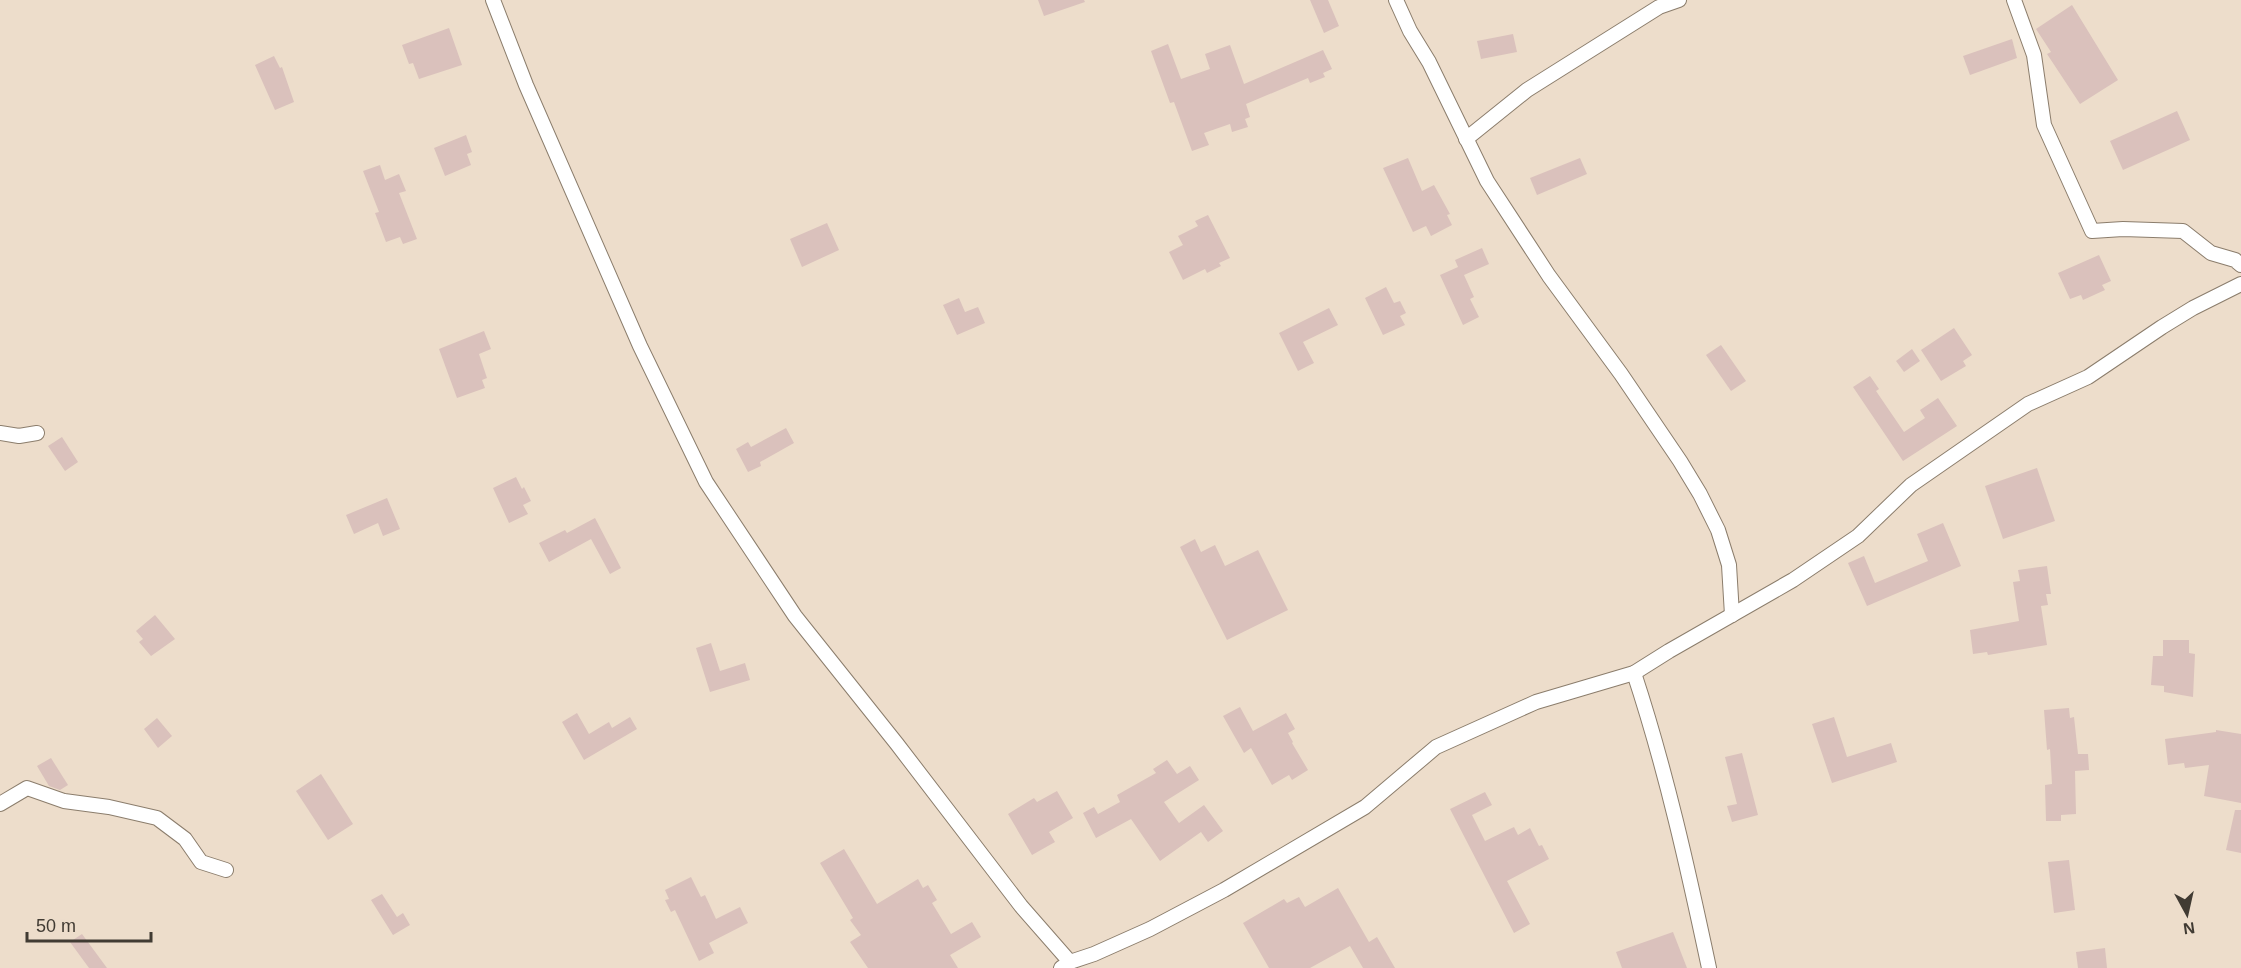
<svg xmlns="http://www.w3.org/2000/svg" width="2241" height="968" viewBox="0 0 2241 968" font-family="Arial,sans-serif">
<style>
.building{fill:#dac1bc}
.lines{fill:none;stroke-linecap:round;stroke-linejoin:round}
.street-casing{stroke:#8b7d6c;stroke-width:16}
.street{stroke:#fff;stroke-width:14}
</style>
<rect width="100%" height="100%" fill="#edddcb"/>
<g class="building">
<polygon points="1038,0 1084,0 1085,2 1044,16"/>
<polygon points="1310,0 1328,0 1339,26 1324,33"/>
<polygon points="2072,5 2118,80 2080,104 2047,54 2051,52 2036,29"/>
<polygon points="449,28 462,65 419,79 413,63 409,64 402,45"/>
<polygon points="1513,34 1517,52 1481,59 1477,41"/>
<polygon points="2012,39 2017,58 1970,75 1963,56"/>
<polygon points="1168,44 1181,79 1210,69 1205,54 1230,45 1244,84 1323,50 1332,69 1323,73 1325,77 1310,83 1308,78 1246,104 1250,117 1245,119 1248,127 1232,132 1230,124 1204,133 1209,145 1192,151 1174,102 1170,103 1151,51"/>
<polygon points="274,56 280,68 282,67 294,102 275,110 255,65"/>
<polygon points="2177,111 2190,140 2123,170 2110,141"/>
<polygon points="466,135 472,152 467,154 471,165 445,176 434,148"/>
<polygon points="1408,158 1422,191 1434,185 1450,214 1447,215 1452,225 1431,236 1426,226 1413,232 1383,168"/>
<polygon points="1580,158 1587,174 1537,195 1530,178"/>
<polygon points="380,165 385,180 399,174 406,191 399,193 417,239 403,244 400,237 386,242 375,213 379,212 363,171"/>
<polygon points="1208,215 1230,258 1219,263 1221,266 1207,273 1205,269 1183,280 1169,252 1183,245 1178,236 1198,226 1195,221"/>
<polygon points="827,223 839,250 802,267 790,239"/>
<polygon points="1482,248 1489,264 1464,275 1474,297 1470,299 1479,317 1463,325 1440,275 1458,267 1455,260"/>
<polygon points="2099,255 2111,281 2102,285 2105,290 2083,300 2081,295 2070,299 2058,273"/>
<polygon points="1386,287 1394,303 1400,301 1406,313 1400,316 1405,325 1383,335 1365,298"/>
<polygon points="959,298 965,312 978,307 985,323 957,335 943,305"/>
<polygon points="1329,308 1338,325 1303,342 1314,363 1298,371 1279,333"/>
<polygon points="1954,328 1972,355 1963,361 1966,366 1941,381 1921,350"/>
<polygon points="484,331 491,349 479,354 487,378 482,380 485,388 457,398 439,349"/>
<polygon points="1721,345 1746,381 1731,391 1706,355"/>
<polygon points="1912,349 1920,361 1904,372 1896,361"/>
<polygon points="1870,376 1879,389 1876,391 1904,432 1925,418 1920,410 1938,398 1957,426 1903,461 1853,387"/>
<polygon points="786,428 794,443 760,462 761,466 748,472 736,449 748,442 751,447"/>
<polygon points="62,437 78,462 65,471 48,446"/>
<polygon points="2037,468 2055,521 2003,539 1985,486"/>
<polygon points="516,477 522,489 524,487 531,501 523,505 528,514 509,523 493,488"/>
<polygon points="387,498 400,529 383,536 378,523 354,534 346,515"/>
<polygon points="595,518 621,568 610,574 591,539 549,562 539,543 565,530 567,533"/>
<polygon points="1943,523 1961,566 1867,606 1848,563 1864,556 1875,583 1928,561 1917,534"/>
<polygon points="1195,539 1201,552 1215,545 1225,566 1258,550 1288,610 1227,640 1180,547"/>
<polygon points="2047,566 2051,594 2046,594 2048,605 2041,606 2047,645 1988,655 1987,652 1973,654 1970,630 2019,621 2013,582 2020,581 2018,570"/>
<polygon points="155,615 175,639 151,656 139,642 143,639 136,631"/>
<polygon points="2163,640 2189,640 2189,653 2195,654 2193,697 2164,692 2164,686 2151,685 2153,656 2163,656"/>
<polygon points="711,643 720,671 745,663 750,680 710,692 696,648"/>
<polygon points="1240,707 1253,731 1286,713 1295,729 1288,733 1293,742 1292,743 1308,770 1292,780 1289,775 1272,785 1251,748 1244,753 1223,716"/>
<polygon points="2069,708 2070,718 2074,717 2078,754 2088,754 2089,770 2075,771 2076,814 2061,815 2061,821 2046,821 2045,785 2052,784 2050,749 2047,750 2044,710"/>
<polygon points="577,713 589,734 609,722 612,728 630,717 637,729 584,760 562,722"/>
<polygon points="1834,717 1847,757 1891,743 1897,762 1832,783 1812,724"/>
<polygon points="157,718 172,736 158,748 144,729"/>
<polygon points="2216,730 2241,734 2241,803 2204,796 2209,765 2185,768 2184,763 2168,765 2165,739 2216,732"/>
<polygon points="1742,753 1758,815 1732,822 1727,806 1737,804 1725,757"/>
<polygon points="51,758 68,785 60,790 49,786 37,766"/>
<polygon points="1167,760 1177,774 1190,766 1199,780 1164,802 1179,823 1204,805 1223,831 1208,842 1201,832 1160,861 1131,819 1096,838 1083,813 1094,807 1098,814 1120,802 1117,795 1156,773 1153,769"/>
<polygon points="321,774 353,824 328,840 296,791"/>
<polygon points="1057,791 1073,818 1049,832 1055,842 1032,855 1008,814 1034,798 1037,802"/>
<polygon points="1485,792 1492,805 1472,815 1485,841 1514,827 1518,835 1530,828 1539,846 1542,845 1549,859 1507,881 1530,924 1514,933 1450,809"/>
<polygon points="2235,810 2241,810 2241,853 2226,850"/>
<polygon points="844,849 877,904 918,879 923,888 928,885 937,900 932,903 951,934 972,922 981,937 950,955 958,968 868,968 850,942 861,935 850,920 853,918 820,863"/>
<polygon points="2069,860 2075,910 2054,913 2048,862"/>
<polygon points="691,877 701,897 705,895 716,919 740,907 748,923 709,943 714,953 699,961 675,910 671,912 665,900 669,899 665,890"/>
<polygon points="1338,888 1369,942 1377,937 1395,968 1363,968 1350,946 1310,968 1269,968 1243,923 1284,899 1287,903 1299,897 1305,907"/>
<polygon points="382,894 397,917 403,913 410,925 393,935 371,900"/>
<polygon points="1673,932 1687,968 1622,968 1616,952"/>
<polygon points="82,934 107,968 89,968 70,942"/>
<polygon points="2105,948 2107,968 2078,968 2076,952"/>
</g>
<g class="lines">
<g class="street-casing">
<g id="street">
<polyline points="493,0 526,85 640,346 706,482 795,616 897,744 1021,906 1070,962"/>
<polyline points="1396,0 1410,31 1429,62 1487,181 1549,276 1621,374 1680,461 1700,494 1718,530 1729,565 1732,615"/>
<polyline points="2014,0 2034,55 2044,125 2092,231 2123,229 2183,231 2211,253 2235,260 2241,265"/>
<polyline points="1466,139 1527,90 1659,7 1679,0"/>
<polyline points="0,433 19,436 37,433"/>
<path d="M1634 673C1666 770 1688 869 1709 968"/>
<polyline points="0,804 27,788 64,801 109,807 157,818 185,839 201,862 226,870"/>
<polyline points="1061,968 1070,962 1094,954 1150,929 1224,890 1365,807 1436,747 1536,702 1634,673 1669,651 1793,580 1858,536 1911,485 2028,404 2088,377 2162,327 2193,308 2241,284"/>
</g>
</g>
<use href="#street" class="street"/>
</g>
<g transform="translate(2187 914) rotate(172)" stroke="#edddcb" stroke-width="4.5" paint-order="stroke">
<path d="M0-4.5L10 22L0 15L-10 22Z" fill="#413b33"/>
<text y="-9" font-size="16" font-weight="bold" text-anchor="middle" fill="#413b33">N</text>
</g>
<path d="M27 932v9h124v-9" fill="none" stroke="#413b33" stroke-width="3"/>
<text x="36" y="932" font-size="18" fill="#413b33" stroke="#edddcb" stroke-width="4.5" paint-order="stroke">50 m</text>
</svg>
